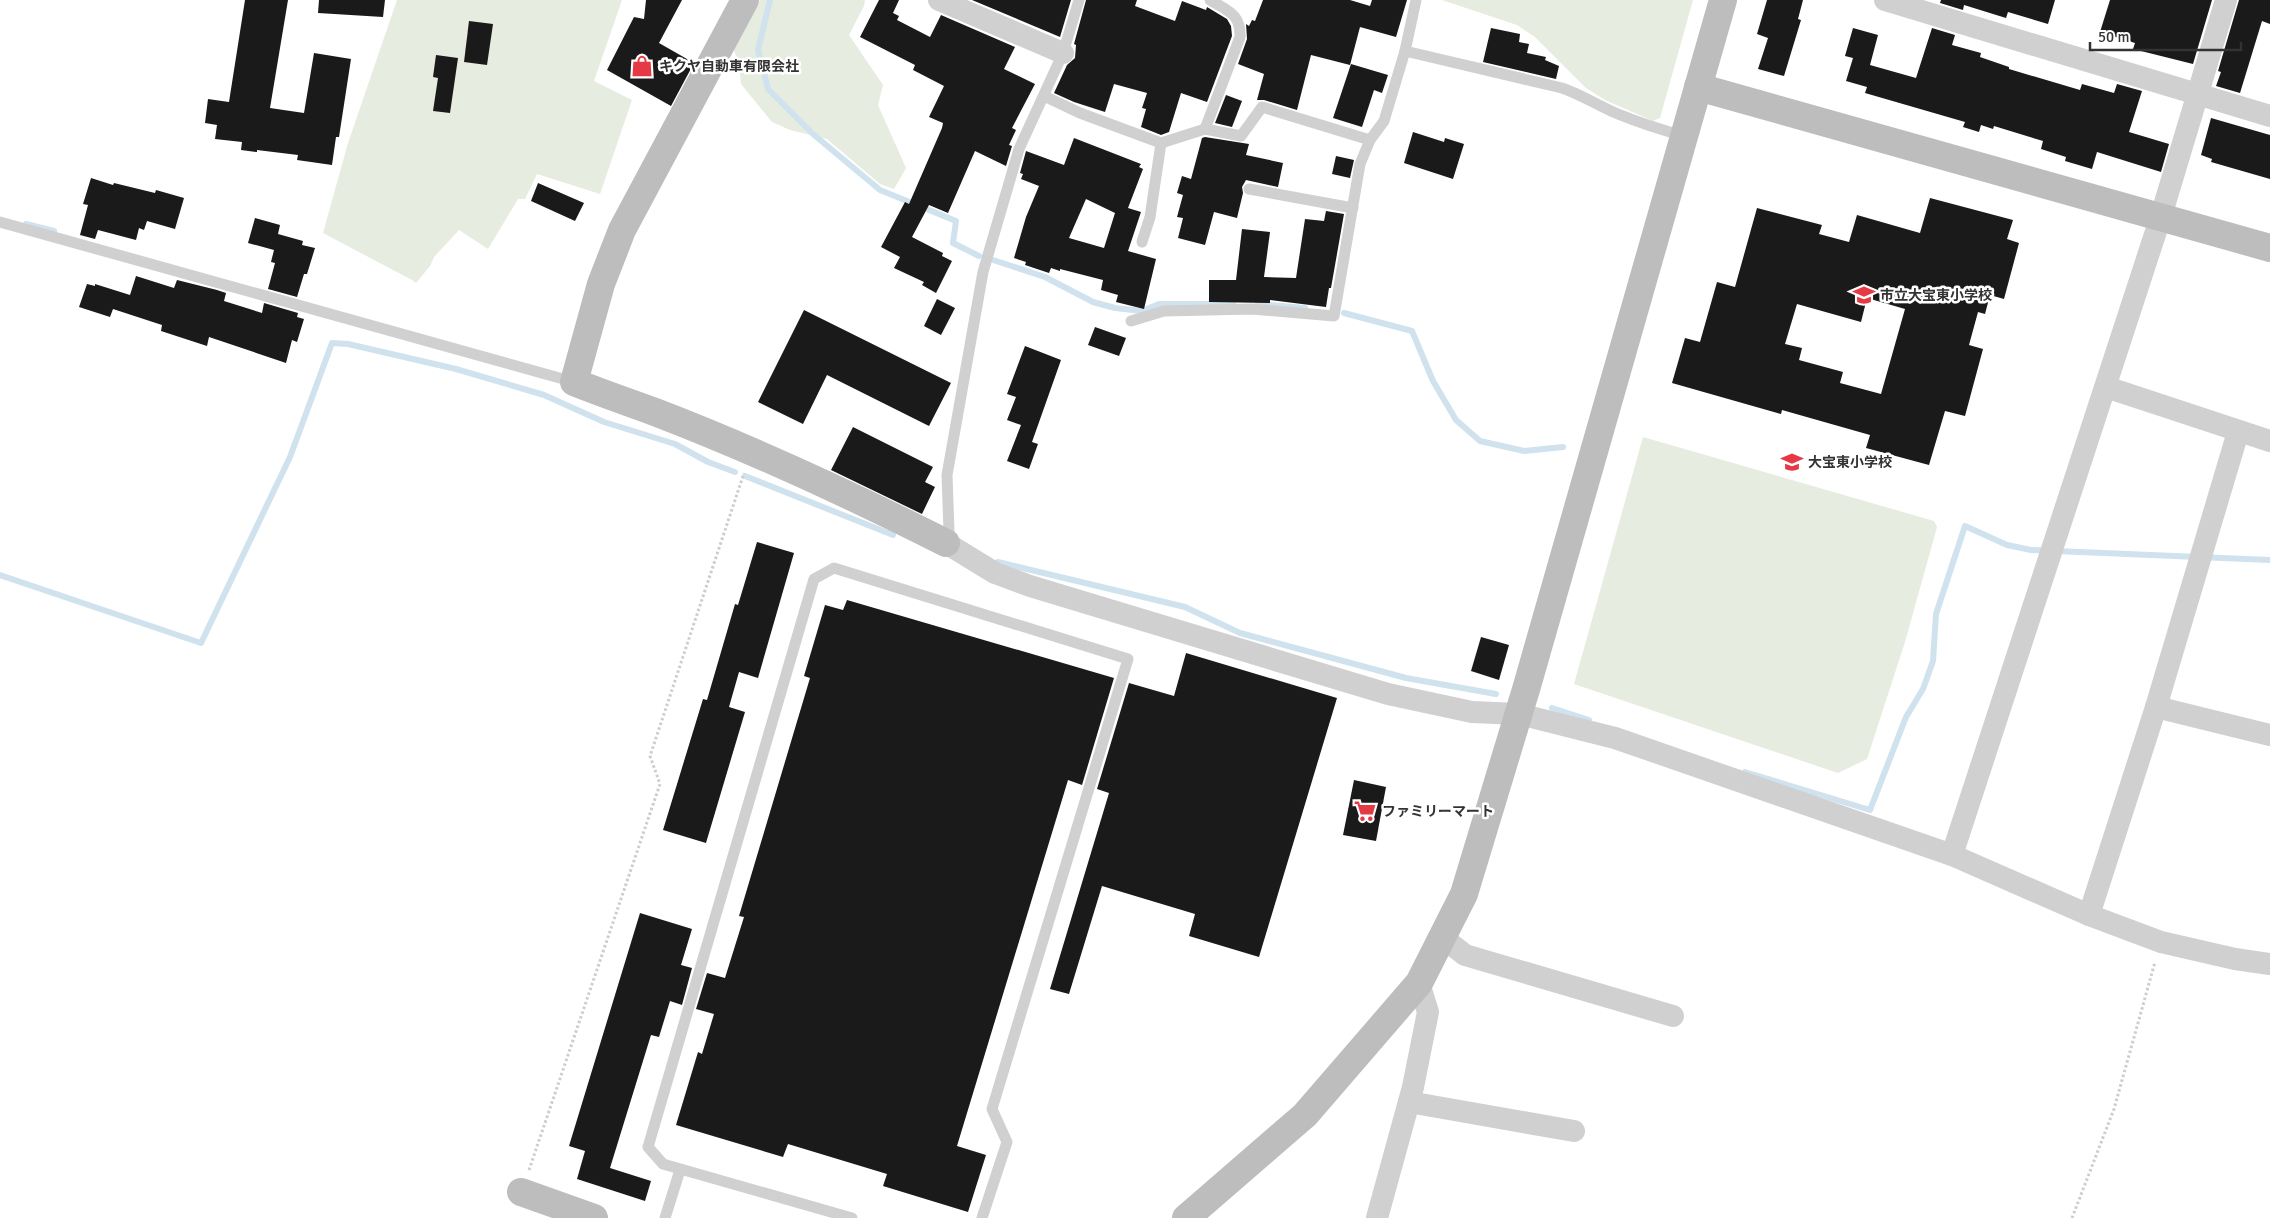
<svg xmlns="http://www.w3.org/2000/svg" width="2270" height="1218" viewBox="0 0 2270 1218" font-family="Signika,'Noto Sans JP',sans-serif">
<style>
.green{fill:#e6ecdf}
.lines{fill:none;stroke-linecap:round;stroke-linejoin:round}
.stream{stroke:#cfe2ee;stroke-width:6}
.building{fill:#1a1a1a;fill-rule:evenodd}
.path{stroke:#cdcdcd;stroke-width:3;stroke-dasharray:2.5 2.5;stroke-linecap:butt}
.lane{stroke:#d0d0d0;stroke-width:11}
.street{stroke:#d0d0d0;stroke-width:22}
.secondary{stroke:#bdbdbd;stroke-width:28}
.labels{text-anchor:middle;dominant-baseline:central;stroke-width:5;stroke-linejoin:round;paint-order:stroke}
.poi-label{font-size:14px;font-weight:bold;fill:#333;stroke:#fff;text-anchor:start}
</style>
<rect width="100%" height="100%" fill="#fff"/>
<g class="green">
<polygon points="397,0 622,0 594,81 632,100 600,194 537,174 525,199 518,199 488,249 459,230 434,257 430,266 416,283 412,280 323,233 348,143"/>
<polygon points="760,0 865,0 864,6 849,35 883,85 878,105 906,168 894,189 880,184 827,139 790,130 772,122 741,84 739,64 733,48"/>
<polygon points="1442,0 1693,0 1660,118 1653,121 1605,100 1586,88 1535,37 1517,25"/>
<polygon points="1643,437 1934,521 1937,527 1905,642 1867,759 1838,773 1574,684"/>
</g>
<g class="lines">
<g class="stream">
<polyline points="770,0 758,50 768,89 813,134 880,190 956,221 953,243 979,256"/>
<polyline points="26,224 54,231"/>
<polyline points="993,260 1045,277 1093,302 1115,308 1142,311 1159,304 1233,304"/>
<polyline points="1258,304 1305,308"/>
<polyline points="1344,313 1412,331 1433,381 1456,420 1480,441 1524,451 1563,447"/>
<polyline points="745,476 893,535"/>
<polyline points="998,562 1185,607 1240,633 1406,678 1496,694"/>
<polyline points="0,575 201,643 290,457 332,343 348,344 456,369 544,395 604,422 675,444 708,462 735,472"/>
<polyline points="1552,708 1589,720"/>
<polyline points="1745,772 1870,810 1906,717 1923,689 1933,661 1936,614 1965,526 2007,545 2031,550 2270,560"/>
</g>
</g>
<g class="building">
<polygon points="245,0 288,0 270,108 304,113 314,53 351,59 339,137 336,137 332,165 297,160 298,155 257,150 257,152 241,150 242,142 215,139 217,125 205,123 208,99 229,102"/>
<polygon points="319,0 385,0 383,17 318,13"/>
<polygon points="646,0 682,0 659,43 694,63 671,106 607,70 634,17 644,19"/>
<polygon points="879,0 899,0 893,13 899,16 897,20 930,37 941,15 1015,47 1004,69 1035,84 1012,128 1016,130 1009,145 1012,146 1006,166 975,151 948,213 929,205 912,237 943,253 942,256 952,261 936,293 922,285 924,282 894,268 900,257 881,247 905,202 909,204 942,128 943,123 929,117 944,86 913,70 915,65 860,37"/>
<polygon points="972,0 1071,0 1060,37"/>
<polygon points="1086,0 1137,0 1135,6 1175,21 1182,1 1206,10 1207,7 1227,19 1231,26 1232,36 1207,102 1181,93 1169,132 1161,135 1141,127 1146,109 1142,108 1147,93 1114,84 1105,112 1074,102 1054,93 1067,65 1075,58 1076,45 1074,44"/>
<polygon points="1263,0 1350,0 1370,6 1372,0 1407,0 1396,37 1360,27 1350,65 1311,55 1297,110 1264,100 1257,100 1264,74 1238,64 1247,39 1246,24 1249,26 1252,20 1255,21"/>
<polygon points="1767,0 1803,0 1798,19 1801,20 1784,76 1758,69 1768,38 1757,34"/>
<polygon points="1941,0 2055,0 2048,24 2008,12 2006,18 1964,5 1963,10 1940,3"/>
<polygon points="2110,0 2212,0 2193,64 2133,49 2135,43 2100,32"/>
<polygon points="2239,0 2270,0 2270,24 2262,21 2240,93 2216,86 2221,72 2218,71"/>
<polygon points="469,21 493,24 487,65 464,62"/>
<polygon points="1491,28 1520,34 1519,42 1529,44 1527,53 1546,57 1545,60 1559,66 1556,79 1483,62"/>
<polygon points="1853,28 1878,35 1870,65 1916,78 1932,28 1955,35 1952,45 1981,53 1980,57 2009,67 2009,69 2080,90 2082,84 2114,93 2117,84 2142,91 2129,132 2169,144 2161,172 2097,152 2092,169 2065,161 2066,157 2041,149 2043,141 1994,126 1993,129 1981,125 1979,132 1963,127 1965,122 1865,93 1867,87 1846,81 1853,58 1845,56"/>
<polygon points="436,55 458,58 450,113 433,111 438,78 433,77"/>
<polygon points="1351,64 1388,75 1382,93 1374,90 1362,127 1333,118"/>
<polygon points="1226,95 1242,101 1232,127 1215,123"/>
<polygon points="2211,118 2270,135 2270,179 2211,162 2212,159 2201,155"/>
<polygon points="1413,132 1444,142 1445,138 1464,144 1453,179 1404,163"/>
<polygon points="1205,137 1249,144 1246,155 1283,163 1278,187 1246,180 1242,187 1243,193 1237,218 1214,212 1205,245 1178,238 1183,218 1177,217 1183,195 1177,193 1182,176 1191,179 1202,138"/>
<path d="M1074 138 1141 164 1139 167 1143 169 1128 208 1141 212 1128 251 1156 259 1144 309 1116 302 1118 295 1101 290 1103 280 1060 269V271L1051 268 1049 273 1025 265 1026 262 1014 258 1026 217 1039 186 1021 179 1023 174 1020 173 1026 151 1064 165ZM1086 199 1115 213 1104 248 1069 238Z"/>
<polygon points="1336,156 1354,160 1350,178 1332,174"/>
<polygon points="91,178 113,185 114,183 155,193 156,190 184,198 175,229 147,221 144,230 139,228 136,240 98,230 95,239 80,235 88,205 83,204"/>
<polygon points="538,183 584,203 575,221 531,201"/>
<path d="M1930 198 2013 220 2007 239 2019 243 2004 299 1990 295 1985 314 1978 312 1969 345 1983 349 1965 416 1945 411 1929 465 1866 448 1870 435 1782 410 1781 414 1672 383 1685 338 1700 342 1717 282 1735 287 1757 208 1822 225 1819 234 1849 242 1857 215 1920 233ZM1867 298 1905 309 1881 394 1840 383 1843 372 1799 360 1802 348 1785 344 1797 304 1861 322Z"/>
<polygon points="1326,211 1344,214 1331,288 1329,288 1326,307 1270,300 1270,303 1209,302 1209,280 1236,280 1242,229 1270,232 1264,277 1296,278 1305,219 1324,221"/>
<polygon points="255,218 280,225 278,234 303,241 302,245 315,248 307,274 304,274 297,297 268,289 275,263 271,262 274,250 248,243"/>
<polygon points="136,276 174,288 177,280 217,290 226,293 224,301 262,313 264,303 298,313 297,317 304,319 297,342 292,340 286,363 209,337 207,346 161,331 162,325 113,309 110,317 79,307 87,284 95,286 95,284 130,295"/>
<polygon points="937,299 955,308 941,335 924,326"/>
<polygon points="804,310 951,383 929,426 827,375 803,424 758,402"/>
<polygon points="1095,327 1126,338 1119,356 1088,345"/>
<polygon points="1025,346 1061,360 1032,442 1038,444 1029,469 1007,461 1021,425 1007,420 1016,397 1007,394"/>
<polygon points="853,427 933,467 925,482 935,487 922,514 831,470"/>
<polygon points="757,542 794,553 758,678 739,672 729,707 745,712 706,843 663,830 703,699 707,700 735,604 738,605"/>
<polygon points="847,600 1114,678 1082,785 1068,780 957,1146 986,1155 968,1212 883,1186 887,1174 788,1144 783,1157 676,1125 698,1052 702,1054 714,1014 696,1009 707,973 725,978 744,917 739,916 810,678 804,676 825,605 843,610"/>
<polygon points="1481,637 1509,645 1499,680 1471,671"/>
<polygon points="1186,653 1337,698 1259,957 1189,936 1195,914 1102,886 1069,994 1050,989 1109,793 1097,789 1129,683 1174,696"/>
<polygon points="1354,780 1386,787 1376,841 1343,835"/>
<polygon points="640,913 692,929 681,965 692,968 682,1005 670,1001 659,1037 651,1035 610,1168 651,1181 645,1201 577,1179 585,1151 569,1146"/>
</g>
<g class="lines">
<g class="path">
<polyline points="529,1170 660,784 650,756 744,473"/>
<polyline points="2072,1218 2114,1109 2155,962"/>
</g>
<g class="lane">
<path d="M1405 51 1562 88C1582 95 1599 106 1618 114 1640 123 1662 130 1684 136"/>
<polyline points="1044,96 1080,113 1161,143 1205,129 1241,136 1262,107 1370,140"/>
<path d="M1205 129 1240 37C1241 14 1228 11 1210 0"/>
<polyline points="1249,189 1353,208"/>
<polyline points="0,222 574,382"/>
<polyline points="1142,242 1150,217 1161,143"/>
<polyline points="1131,321 1164,311 1252,309 1334,316 1360,164 1370,140 1384,121 1405,51 1416,0"/>
<polyline points="946,542 949,531 947,475 983,272 1019,149 1063,53 1079,0"/>
<polyline points="665,1218 680,1170"/>
<polyline points="852,1218 663,1164 648,1147 814,579 834,568 1128,659 992,1109 1007,1142 982,1218"/>
</g>
<g class="street">
<polyline points="939,0 1063,53"/>
<polyline points="1885,0 2270,116"/>
<polyline points="2106,387 2270,441"/>
<polyline points="946,543 995,573 1030,586 1388,694 1472,712 1519,714 1615,738 1952,855 2089,915 2161,942 2235,959 2270,964"/>
<polyline points="2156,707 2270,735"/>
<polyline points="1952,855 2161,216 2226,0"/>
<polyline points="2089,915 2156,707 2238,432"/>
<polyline points="1442,937 1465,955 1673,1016"/>
<polyline points="1409,1102 1574,1131"/>
<polyline points="1377,1218 1413,1087 1428,1012 1419,983"/>
</g>
<g class="secondary">
<path d="M745 0 622 230 601 284 574 382C601 393 628 402 655 412 754 450 851 495 946 543"/>
<polyline points="1698,87 2270,248"/>
<polyline points="521,1192 594,1218"/>
<polyline points="1186,1218 1305,1115 1419,983 1464,894 1527,686 1723,0"/>
</g>
</g>
<defs>
<g id="shop-bare" transform="scale(1.725)"><path d="M-5-2.5h2.3a2.7 3.5 0 0 1 5.4 0H5L5.5 6h-11ZM-1.5-2.5h3a1.5 2.3 0 0 0-3 0Z" fill="#e63946" stroke="#fff" stroke-width="2.5" paint-order="stroke"/></g>
<g id="school-bare" transform="scale(1.725)"><path d="M0-5L7-2L0 1L-7-2ZM-4 1L0 2.5L4 1V4Q0 6-4 4Z" fill="#e63946" stroke="#fff" stroke-width="2.5" paint-order="stroke"/></g>
<g id="supermarket-bare" transform="scale(1.725)"><path d="M-6-5.5h2.5l.6 2H6L4.5 2H-2.5L-4.4-4H-6ZM-1.5 3.2a1.3 1.3 0 1 0 .1 0ZM3 3.2a1.3 1.3 0 1 0 .1 0Z" fill="#e63946" stroke="#fff" stroke-width="2.5" paint-order="stroke"/></g>
</defs>
<g fill-rule="evenodd">
<use href="#shop-bare" x="642" y="66"/>
<use href="#school-bare" x="1864" y="295"/>
<use href="#school-bare" x="1792" y="462"/>
<use href="#supermarket-bare" x="1365" y="811"/>
</g>
<g class="labels">
<g class="poi-label">
<text x="659" y="66">キクヤ自動車有限会社</text>
<text x="1880" y="295">市立大宝東小学校</text>
<text x="1808" y="462">大宝東小学校</text>
<text x="1382" y="811">ファミリーマート</text>
</g>
</g>
<path d="M2090 42v8h151v-8" fill="none" stroke="#333333" stroke-width="2.5"/>
<text x="2098" y="42" font-size="15" fill="#333333" stroke="#ffffff" stroke-width="4" paint-order="stroke">50 m</text>
</svg>
